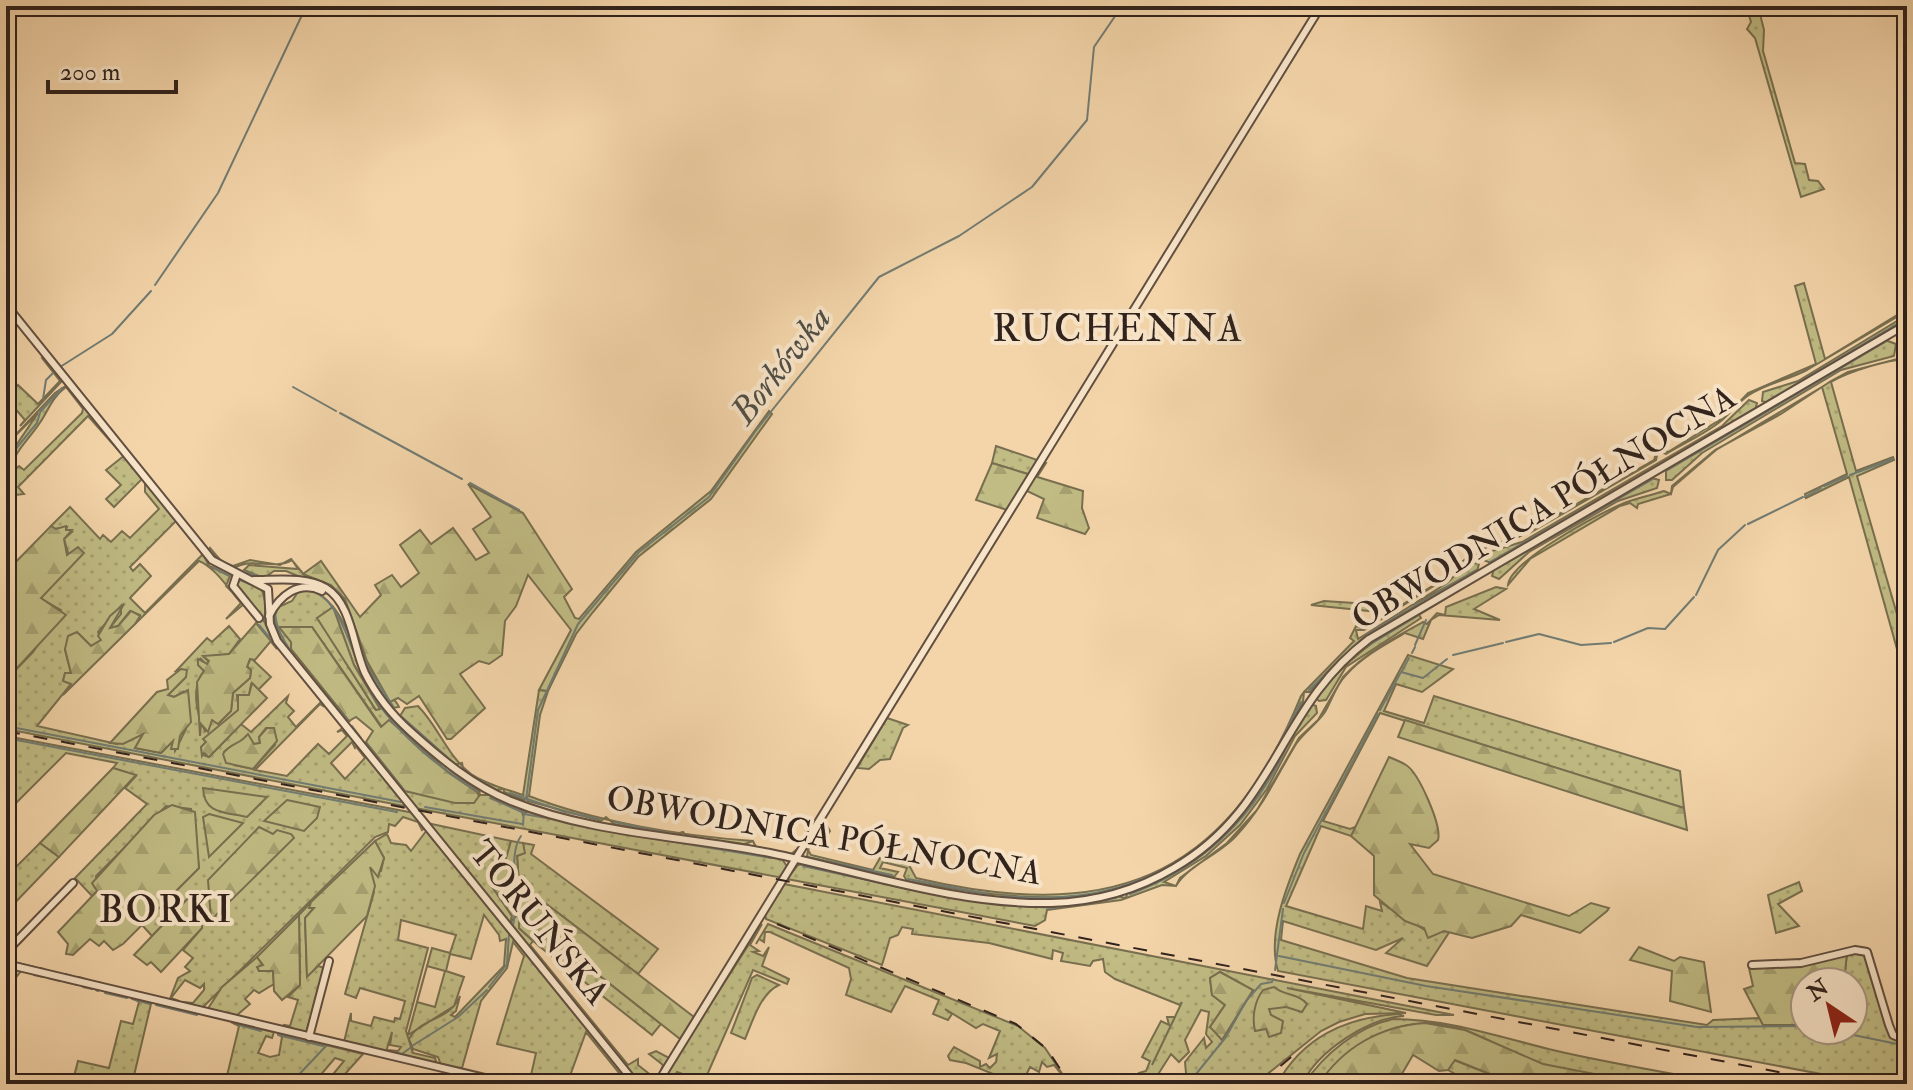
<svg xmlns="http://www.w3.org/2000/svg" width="1913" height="1090" viewBox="0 0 1913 1090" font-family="'IM FELL Double Pica',serif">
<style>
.grass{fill:url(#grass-dots);stroke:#786f50;stroke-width:2;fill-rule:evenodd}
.forest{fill:url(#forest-firs);stroke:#786f50;stroke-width:2}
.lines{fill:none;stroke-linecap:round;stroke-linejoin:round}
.stream{stroke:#717c74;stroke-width:2}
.minor-casing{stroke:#614f40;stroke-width:10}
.minor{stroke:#f8e4c8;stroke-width:6}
.rail{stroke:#30221c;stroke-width:2;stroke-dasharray:14 14;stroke-linecap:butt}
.labels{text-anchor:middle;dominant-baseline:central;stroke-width:8;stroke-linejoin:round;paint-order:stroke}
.street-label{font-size:34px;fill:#30221c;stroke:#f8e4c8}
.water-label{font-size:36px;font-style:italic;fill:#504f48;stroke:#f8e4c8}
.quarter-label{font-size:38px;letter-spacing:2px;fill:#30221c;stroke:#f8e4c8}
</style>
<defs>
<pattern id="grass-dots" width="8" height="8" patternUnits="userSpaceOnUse" patternTransform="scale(2)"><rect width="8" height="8" fill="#c1bc84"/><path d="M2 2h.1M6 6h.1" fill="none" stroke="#a6a171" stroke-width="1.8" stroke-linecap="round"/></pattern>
<pattern id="forest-firs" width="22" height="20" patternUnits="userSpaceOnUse" patternTransform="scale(2)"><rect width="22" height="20" fill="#c1bc84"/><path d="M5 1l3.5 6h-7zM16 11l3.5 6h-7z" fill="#a6a171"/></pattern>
</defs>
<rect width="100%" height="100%" fill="#f4d5aa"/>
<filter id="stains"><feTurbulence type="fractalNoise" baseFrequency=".0025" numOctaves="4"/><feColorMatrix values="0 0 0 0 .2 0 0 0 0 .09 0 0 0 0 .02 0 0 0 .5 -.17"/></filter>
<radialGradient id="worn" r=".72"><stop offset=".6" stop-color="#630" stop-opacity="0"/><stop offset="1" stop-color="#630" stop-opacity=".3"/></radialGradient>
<g class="grass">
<polygon points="1746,6 1758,6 1764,30 1763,51 1795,163 1805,164 1809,180 1818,181 1824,189 1801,197 1755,38 1747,29 1751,22"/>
<path d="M1804 283 1825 359 1899 314 1907 311 1807 370C1788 380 1767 383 1749 395 1738 402 1731 413 1721 421 1705 434 1684 443 1666 454L1658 451 1656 460 1531 532 1487 547 1456 567 1445 566 1447 574 1440 582 1364 630H1356L1358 639 1447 583 1470 561 1479 564 1477 571 1414 604 1415 607C1375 629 1338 656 1310 692H1304L1303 702C1283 735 1269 772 1245 803 1152 922 1032 903 907 881L904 876 907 868 883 862 880 868 898 872 894 877 807 857 809 843 823 819 830 831 826 838 817 835 808 850 811 855 873 870 880 858 909 865 916 878C1104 922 1224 885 1301 696L1304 692 1354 641 1350 638 1356 626 1364 629 1388 613 1311 605 1324 601 1400 606 1442 580 1446 576 1445 566H1455L1486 546 1515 539 1654 460 1657 451 1661 449 1668 452 1726 416 1748 393 1816 364 1795 286Z"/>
<polygon points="1907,315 1907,320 1768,403 1762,401 1763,392 1798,381"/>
<polygon points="1885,340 1896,344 1894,356 1841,370 1702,453 1672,480 1666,480 1666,470"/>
<polygon points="45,356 62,381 20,426 25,420 6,398 18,385 38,404 60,381 42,358"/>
<path d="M1901 358 1907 359C1887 360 1849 371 1831 382L1856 471 1893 457 1894 460 1857 476 1907 649V666L1902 667 1849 477 1806 498 1805 494 1847 474 1822 387 1716 450 1673 487 1671 494 1638 504 1637 508 1630 503 1620 506 1530 559 1508 585C1510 561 1599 514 1622 504 1635 498 1650 496 1664 491L1671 494 1672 486 1715 450 1781 414 1831 381 1848 372Z"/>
<path d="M67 385 120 452 88 416 18 487 24 494 15 495 11 509 15 513 6 528V468L11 453 38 413 6 445 55 393ZM66 387 83 409 82 413 24 470 19 466 9 475C13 452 27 442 39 424 49 410 51 398 66 387Z"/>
<polygon points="1749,400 1757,403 1755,411 1491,563 1483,560 1485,553 1522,542 1722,426"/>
<polygon points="996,446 1046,463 1037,477 992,463"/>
<polygon points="125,455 142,479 114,507 106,499 121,485 106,470"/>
<polygon points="1652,478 1659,480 1657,488 1618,501 1529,552 1499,579 1492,576 1494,569"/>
<path d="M145 482 177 520 130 567 133 571 140 564 151 576 130 598 145 613 203 554 209 566 230 576 226 586 244 604 226 619 241 603C230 591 215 567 199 561L135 624 140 615 130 611 118 626 110 628 121 614V606L98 632 101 640 91 646 79 634 70 635 65 650 71 673 65 674 63 681 71 684 37 726 117 744 143 734 135 748 161 753 173 741 175 751 186 729 183 692 174 697 168 695 186 677V670L176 671 207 638 212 642 229 626 240 639 229 654 204 657 209 662 206 664 200 658 204 671C191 687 196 713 205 731L212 720 218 724 231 711 233 693 250 678 251 670 247 666 251 658 271 677 257 691 251 685 249 695 241 700 237 696 239 710 201 747 203 755 209 757 241 724 251 732 288 696 286 703 294 711 288 717 296 727 323 700V706L320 704 255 770 287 776 318 744 329 754 347 736 342 730 337 732 344 727 358 745 355 748 352 742 331 763 345 779 365 758 358 749H362L409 807 6 729V680L33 652 61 610 40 598 69 556 64 539 72 532 66 530 67 527 55 529 51 526 70 507 100 539 103 535 111 542 122 531 130 538 159 509 145 492ZM266 728H274L275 745 253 769 234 765 224 752C232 743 240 746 246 736L254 744 260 743 259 737Z"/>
<path d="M210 548 222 562 233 566 250 560 280 565 291 559 306 577C358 585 353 639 374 676 381 688 397 700 399 707L392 708 367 671 345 606 334 591 286 571H274L264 578 244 570 249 565 298 569 292 560C272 571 252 556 233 569L208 551Z"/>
<polygon points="240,579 261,587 266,604 264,621 277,649 256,623 262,620 236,587"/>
<path d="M1496 587 1506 589 1474 609 1500 620 1439 615 1431 620 1423 639 1405 633C1384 645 1362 657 1346 675 1336 685 1332 700 1325 712 1317 724 1304 732 1296 744 1276 777 1264 806 1236 836 1220 854 1187 866 1176 886L1162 885 1121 900 1047 910 1045 920 1035 926 787 879 798 865 804 864C895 887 1019 921 1116 896L1126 898 1127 893C1186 869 1235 835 1269 779 1283 755 1294 728 1311 704L1316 706 1317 713 1295 736 1267 789 1240 825 1206 856 1164 882 1176 886 1180 878 1227 843 1257 810 1299 738 1318 720 1343 677C1365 653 1395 637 1423 622L1427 624 1437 613 1445 615 1446 607Z"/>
<path d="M306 588C353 603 353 669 385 709 410 741 445 767 479 789L480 795H490L521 809 523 815 528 811 782 859 788 868 783 878 415 808 369 752 366 742 405 791 479 796 478 790 449 773 390 720 382 727 312 627H280L291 642V649L349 721H345C325 697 265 638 276 608L292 601 300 589ZM333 607 354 665 380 708 375 709 318 618Z"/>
<path d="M1418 613 1421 618 1346 667 1326 700 1319 701 1316 698C1345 660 1378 637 1418 613Z"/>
<path d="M1408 655 1453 669 1422 692 1396 684 1384 711 1424 723 1434 696 1680 771 1684 808 1380 713 1323 821 1350 829 1355 827 1354 834 1351 836 1321 826 1286 906 1363 929 1366 906 1382 911 1380 902 1428 932 1450 931 1427 966 1386 953 1403 938 1376 950 1283 921 1281 940 1407 978 1707 1025 1713 1020 1760 1018 1764 1025H1805V1030H1853V982H1844L1847 953 1861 949 1870 955 1893 1037 1907 1040V1084L1842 1078 1278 971C1267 935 1286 888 1300 854Z"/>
<path d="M539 690 548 691 540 715 529 796C596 822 682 836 753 841L756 847 791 854 801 846 791 854 756 848 753 841 742 845 688 838 683 832 673 835 614 824 606 817 601 821 528 801 527 797 524 800 504 792V789L494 790 464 772 462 763 454 765 400 716 405 708 418 706C438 726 448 757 471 774 487 785 506 789 523 795Z"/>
<polygon points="887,718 908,725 903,728 890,759 880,760 869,769 857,768"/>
<polygon points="6,736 414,813 425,828 422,830 418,822 403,817 395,826 389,824 388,832 375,837 201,1009 183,1002 193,1003 204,990 204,984 200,988 185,980 171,998 179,1001 170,999 178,978 190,971 185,967 193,958 183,950 202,928 194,893 152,936 142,925 199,868 191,809 166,806 96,876 98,891 92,896 75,878 147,804 125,788 136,776 113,768 117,763 66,753 6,813"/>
<polygon points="427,823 511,841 505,864 513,875 513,896 511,899 499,885 491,885 512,916 521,911 519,928 533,941 530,945 628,1065 638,1059 638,1065 652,1076 659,1075 663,1065 649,1054 656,1051 669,1058 709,993 655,1084 640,1084"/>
<path d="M427 830 633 1084H628L586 1032 567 1084H529L536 1053 497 1044 524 956 513 942 507 968 481 1001 462 1068 468 1072 441 1065 438 1057 413 1049 409 1039C421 1017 450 1021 460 996L456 1011 451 1015 455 1017 504 966 506 939 500 941 499 935 484 915 471 959 450 954 446 971 464 977 454 1006 408 1035 432 948 450 953 456 935 401 920 398 940 428 948 406 1031 413 1053 435 1058 437 1064 388 1053 389 1050 398 1051 401 1047 390 1045 392 1032 386 1052 344 1042 351 1013V1021L371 1026 374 1017 394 1022 395 1018 400 1019 405 1001 360 988 356 998 345 994 374 892 370 867 381 871 384 858 375 841 387 834 391 843 406 845 411 851ZM427 966 445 971 435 1007 417 1002Z"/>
<polygon points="40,843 59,857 7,911 6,877"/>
<polygon points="523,843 534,845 531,854 658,949 638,974 519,883 517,856 524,852"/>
<polygon points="1799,882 1802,891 1778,904 1799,926 1776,933 1768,895"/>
<path d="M784 884 1454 1015H1436L1287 988 1406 1013 1365 1014 1339 1022 1321 1031 1255 1084H1187L1185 1062 1204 1038 1206 1048 1212 1042 1206 1034 1209 1012 1201 1010 1185 1040 1189 1052 1179 1062 1171 1054 1157 1076 1160 1079 1153 1084H1133L1137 1075 1141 1078 1139 1073 1146 1071 1150 1061 1142 1057 1161 1021 1169 1025 1167 1017H1175L1152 1065 1182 1002 1180 1005 1115 979 1105 972 1103 959 1093 961 1090 966 1061 961 1063 953 1053 950 1052 959 989 943 912 934 913 929 902 927 898 935 890 938 882 965 766 919 765 914ZM1220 972 1253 990 1232 1024 1210 1027 1225 1005 1212 995 1210 978Z"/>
<polygon points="311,902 310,908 314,908 305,918 307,976 318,966 325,968 306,1033 283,1029 284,1025 290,1026 298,1000 288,997 300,985 299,915"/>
<polygon points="762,924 750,945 759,951 753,952 763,956 769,947 762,966 789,979 787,984 753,970 704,1082 677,1072 669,1084 659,1084"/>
<polygon points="768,924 1018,1026 1045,1048 1069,1084 1054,1065 1047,1067 1042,1062 1039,1072 1030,1067 1025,1077 1032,1084 1018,1084 966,1063 950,1060 948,1056 954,1047 980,1061 980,1067 986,1064 990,1068 996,1062 997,1054 989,1058 1000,1031 983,1024 976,1028 945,1009 952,1014 948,1020 933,1014 939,1000 905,986 891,1012 846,995 851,979 849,968 770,932 765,932 764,942 759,939 756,944"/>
<polygon points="548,935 661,1024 652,1035 539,946"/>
<polygon points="257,957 263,965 258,967 259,971 273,971 274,984 259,993 254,990 245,999 250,1004 236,1016 207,1010 222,987"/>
<polygon points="6,967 21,971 10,985 16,991 9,1029 13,1065 11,1084 6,1084"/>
<path d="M757 975 779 985C761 993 753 1020 745 1039L731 1033 752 978Z"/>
<polygon points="132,998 151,1004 132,1084 72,1084 78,1061 109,1068 121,1021 133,1024 139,1002"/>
<path d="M1397 1014 1404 1016C1368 1018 1318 1051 1302 1084H1277C1303 1037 1345 1018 1397 1014Z"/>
<path d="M1393 1019C1450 1019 1502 1038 1557 1051 1613 1064 1671 1073 1728 1084 1666 1084 1606 1081 1546 1065 1519 1058 1494 1041 1467 1031 1411 1010 1352 1036 1319 1084H1304C1324 1054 1357 1027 1393 1019Z"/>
<polygon points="231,1022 274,1032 272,1038 266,1036 258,1053 270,1057 279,1055 282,1037 277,1033 363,1054 336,1084 325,1084 344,1061 335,1058 313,1084 225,1084 239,1026"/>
<path d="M1454 1060 1515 1084C1491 1084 1469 1083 1448 1070Z"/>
</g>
<g class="forest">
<polygon points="769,411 772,414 711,499 638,557 593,612 576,634 548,691 539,690 571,630 528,575 516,606 505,621 502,655 489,664 479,661 460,674 485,708 451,739 447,739 419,696 407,704 398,698 390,702 367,661 345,599 331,585 303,574 321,561 360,617 381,595 375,585 392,575 401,587 419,573 400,545 420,530 431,544 453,528 476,560 489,553 473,529 491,517 468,484 523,513 572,589 564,597 575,618 579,619 636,552 711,491"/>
<polygon points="992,463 1083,491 1082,508 1089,528 1085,534 1037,518 1044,499 1021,488 1007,510 976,500"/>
<polygon points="51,526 56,529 66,526 66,530 72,530 64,539 67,555 78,547 84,553 41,598 66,615 6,680 6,572"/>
<polygon points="124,604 110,628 118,626 131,611 140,616 135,624 63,695 71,684 63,681 65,673 71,673 65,649 68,636 77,632 91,646 101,640 98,636 110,616"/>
<polygon points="333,607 354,665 380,709 376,710 317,618"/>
<polygon points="256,623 271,641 255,660 250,659 247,667 251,670 250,678 233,693 231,711 218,724 212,720 208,732 201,724 200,736 197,682 204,671 198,665 198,659 207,664 209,661 203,656 229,654"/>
<polygon points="279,627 312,627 381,727 389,720 449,773 477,792 479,796 474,803 455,803 405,791 366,742 373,731 356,717 349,721 291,649 291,642"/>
<polygon points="181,669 187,670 186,677 168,695 174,697 188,690 191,722 180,736 178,749 171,749 173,741 161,753 135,748 143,734 123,744 110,743 157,692 168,689 167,680"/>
<polygon points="252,683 267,698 209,757 204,753 202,756 201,747 206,742 203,739 238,710 238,695 249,695"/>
<polygon points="1405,720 1684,808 1687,830 1398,737"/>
<path d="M267 728H274L277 741 253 769 226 763 223 754C231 742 240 745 248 734L254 744 260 743 259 737Z"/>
<path d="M1389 757C1394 759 1401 762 1406 765 1419 773 1442 826 1438 840L1429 848 1410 844 1433 874 1569 916 1591 903 1609 908 1607 911 1580 933 1521 915 1511 926 1472 938 1444 931 1428 938 1424 928 1405 921 1374 895V856L1351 836Z"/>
<polygon points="113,768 136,775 59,857 40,843"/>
<path d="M203 788 267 797 247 817C224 812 204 814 203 788Z"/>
<polygon points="287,800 320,807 317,818 304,831 264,821"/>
<polygon points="172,805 195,812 199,868 123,944 113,950 104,941 99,946 90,939 73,955 66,954 68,944 58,932 97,891 92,883 154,815"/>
<polygon points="209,814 243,823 209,857 203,817"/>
<polygon points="259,827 273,834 277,830 291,834 294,838 211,920 208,880"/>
<polygon points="375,841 384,858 378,877 370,867 375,886 367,916 307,977 305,918 314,908 309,908 311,902"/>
<polygon points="511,841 523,843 525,853 517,856 519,883 694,1017 680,1039 548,935 539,946 519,928 520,911 510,923 512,916 491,885 499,885 510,899 513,896 513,875 505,862"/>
<polygon points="200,891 202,928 161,972 151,962 147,965 134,955 194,892"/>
<polygon points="299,915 300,985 282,1000 274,991 273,971 259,971 257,967 263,965 257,957"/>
<polygon points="1639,947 1674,961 1680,957 1704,962 1711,1012 1670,1001 1672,971 1630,960"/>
<polygon points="1847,953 1844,982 1805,982 1805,1025 1763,1025 1744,989 1753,986 1749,968"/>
<polygon points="1220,972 1253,990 1222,1040 1210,1027 1225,1005 1212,995 1210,978"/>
<path d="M1274 987C1284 996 1298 993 1307 1004L1302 1012 1286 1007 1269 1009 1271 1015 1283 1021 1281 1033 1269 1037 1266 1029 1255 1031C1252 1018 1254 1002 1263 990Z"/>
<path d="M1425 1023 1465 1030 1543 1064 1646 1084H1515L1455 1060 1448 1070 1439 1071 1413 1055 1396 1084H1319C1343 1047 1381 1026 1425 1023Z"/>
</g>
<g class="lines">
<g class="stream">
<polyline points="155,285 218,193 302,15 310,6"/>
<polyline points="1904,331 1907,329"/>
<polyline points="60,367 112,334 151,291"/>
<polyline points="293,387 336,411"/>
<polyline points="43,399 46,380 53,373"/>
<polyline points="1768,401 1907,318"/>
<polyline points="41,411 62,388"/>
<polyline points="340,413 462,479"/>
<polyline points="1700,442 1754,409"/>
<polyline points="1904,455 1907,454"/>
<polyline points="1897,458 1902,456"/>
<polyline points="1666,471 1885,342"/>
<polyline points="6,475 14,451 37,423 41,409"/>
<polyline points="1850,475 1893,459"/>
<polyline points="470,483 519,510"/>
<polyline points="1824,486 1847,476"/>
<polyline points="1805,497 1821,488"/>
<polyline points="1748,524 1803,497"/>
<polyline points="209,551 218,560"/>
<polyline points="204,556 205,557"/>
<polyline points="1490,562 1684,451"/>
<polyline points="213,567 229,576"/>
<polyline points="1494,570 1653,479"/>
<polyline points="247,573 262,577"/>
<polyline points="272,577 289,577"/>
<polyline points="310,579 338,593 353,623"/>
<polyline points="240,580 259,588"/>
<polyline points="240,588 261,615"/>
<path d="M316 592C346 607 354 669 375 699 399 735 439 768 477 791"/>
<polyline points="1696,595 1718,550 1745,525"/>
<polyline points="280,605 295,592"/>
<path d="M276 611C270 638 328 697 347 720"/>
<polyline points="259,625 269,637"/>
<polyline points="358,641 369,670 393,706"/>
<polyline points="1506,642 1539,634 1581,645 1611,643"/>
<polyline points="1614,642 1648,628 1665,629 1694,597"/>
<polyline points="1415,645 1426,620"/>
<polyline points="1361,650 1480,578"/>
<polyline points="1412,653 1415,647"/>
<polyline points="1453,655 1503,643"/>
<polyline points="1402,671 1409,658"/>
<polyline points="1309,690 1367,634 1476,570"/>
<polyline points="1380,710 1401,672 1423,678 1447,659"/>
<polyline points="402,717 455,764"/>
<polyline points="6,726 401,802"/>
<polyline points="352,726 361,738"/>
<polyline points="6,738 397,812"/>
<polyline points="367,745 404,791"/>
<polyline points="1274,754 1301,702"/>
<polyline points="466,772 495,789"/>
<polyline points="510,793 565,812 600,819"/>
<polyline points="490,798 522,812"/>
<polyline points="526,800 538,710 578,624 639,552 709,497 757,429 879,277 959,236 1032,187 1087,120 1094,47 1122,6"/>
<polyline points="425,807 522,824"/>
<polyline points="524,814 569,822"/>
<polyline points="615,822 673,834"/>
<polyline points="523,825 524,810"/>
<polyline points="429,834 631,1084"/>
<polyline points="638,836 771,858"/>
<polyline points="687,836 701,839"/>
<polyline points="711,840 742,844"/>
<polyline points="1193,851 1215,833"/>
<polyline points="812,858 892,875"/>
<polyline points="803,866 923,892"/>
<polyline points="908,879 988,894"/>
<path d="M1130 894C1207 866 1258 813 1290 739"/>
<path d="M1002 896C1067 902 1128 894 1184 857"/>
<polyline points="981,902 1052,908 1116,898"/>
<polyline points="1284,903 1304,853 1378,714"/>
<path d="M513 925C520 897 507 855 521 836"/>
<polyline points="1279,956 1426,986 1697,1027 1805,1026"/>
<polyline points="6,960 34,967"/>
<polyline points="8,968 20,971"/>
<polyline points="40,968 44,969"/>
<polyline points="1275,970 1283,909"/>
<polyline points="65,974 72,976"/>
<polyline points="34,975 43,977"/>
<polyline points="79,977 91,981"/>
<polyline points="48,978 60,981"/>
<polyline points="66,982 78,985"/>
<polyline points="95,982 102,983"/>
<polyline points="83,987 92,989"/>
<polyline points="489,987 507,964 509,934"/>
<polyline points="96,990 98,991"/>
<polyline points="105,993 127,998"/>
<polyline points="146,994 156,997"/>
<polyline points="132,999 150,1004"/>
<polyline points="156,1005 197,1015"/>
<polyline points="190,1005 200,1007"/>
<polyline points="255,1020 268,1024"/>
<polyline points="239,1025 261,1031"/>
<polyline points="1829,1030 1907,1046"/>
<polyline points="278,1035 323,1046"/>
<polyline points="328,1038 341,1040"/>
<polyline points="345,1041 373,1048"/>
<polyline points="412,1046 458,1017 487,990"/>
<polyline points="389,1052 402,1054 410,1048"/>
<polyline points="290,1084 326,1046"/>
<polyline points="1188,1084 1226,1037 1246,1001 1261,984 1272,982 1273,979"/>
</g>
<g class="minor-casing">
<g id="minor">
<polyline points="6,305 212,560 268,589 270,624 277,641 636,1084"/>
<polyline points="237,574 233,586 259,618"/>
<path d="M254 580C276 580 306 576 326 588 352 604 353 647 365 673 376 695 392 715 411 732 441 759 472 785 511 801 592 834 685 836 770 853 862 872 957 905 1051 903 1094 902 1137 890 1174 868 1277 809 1278 707 1369 639L1907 324"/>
<path d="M269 616C280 595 299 580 322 591"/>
<polyline points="6,952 73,883"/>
<polyline points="6,964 510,1084"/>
<polyline points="1752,965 1801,963 1855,950 1867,952 1889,1025 1893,1035 1907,1041"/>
<polyline points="309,1037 329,961"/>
<polyline points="657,1084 1321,6"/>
<polyline points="1436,1084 1436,1083"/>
</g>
</g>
<use href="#minor" class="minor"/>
<g class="rail">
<polyline points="6,731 1841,1084"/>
<polyline points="777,924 1016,1024 1047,1049 1070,1084"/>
<polyline points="1259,1084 1302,1048"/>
</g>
</g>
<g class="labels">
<g class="street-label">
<text transform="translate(1544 508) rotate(-31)">OBWODNICA PÓŁNOCNA</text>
<text transform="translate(824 836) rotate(10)">OBWODNICA PÓŁNOCNA</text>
<text transform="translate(539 923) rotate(51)">TORUŃSKA</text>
</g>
<g class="water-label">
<text transform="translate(781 365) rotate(-52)">Borkówka</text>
</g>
<g class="quarter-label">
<text x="1118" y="329">RUCHENNA</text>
<text x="166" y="910">BORKI</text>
</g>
</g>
<rect width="1913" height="1090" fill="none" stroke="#f4d5aa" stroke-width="32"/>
<rect x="8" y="8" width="1897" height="1074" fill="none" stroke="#30221c" stroke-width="4"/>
<rect x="16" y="16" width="1881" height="1058" fill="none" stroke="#30221c" stroke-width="2"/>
<g transform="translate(1829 1006) rotate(325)"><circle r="38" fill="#f8e4c8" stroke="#a89683" stroke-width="2"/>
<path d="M0-6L14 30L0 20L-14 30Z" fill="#8f2418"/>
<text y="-12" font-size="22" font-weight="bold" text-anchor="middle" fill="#30221c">N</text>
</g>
<path d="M48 80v12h128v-12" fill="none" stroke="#30221c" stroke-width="4"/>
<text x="60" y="80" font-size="24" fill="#30221c" stroke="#f8e4c8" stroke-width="6" paint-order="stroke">200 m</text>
<rect width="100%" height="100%" filter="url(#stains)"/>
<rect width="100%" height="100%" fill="url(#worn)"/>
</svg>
